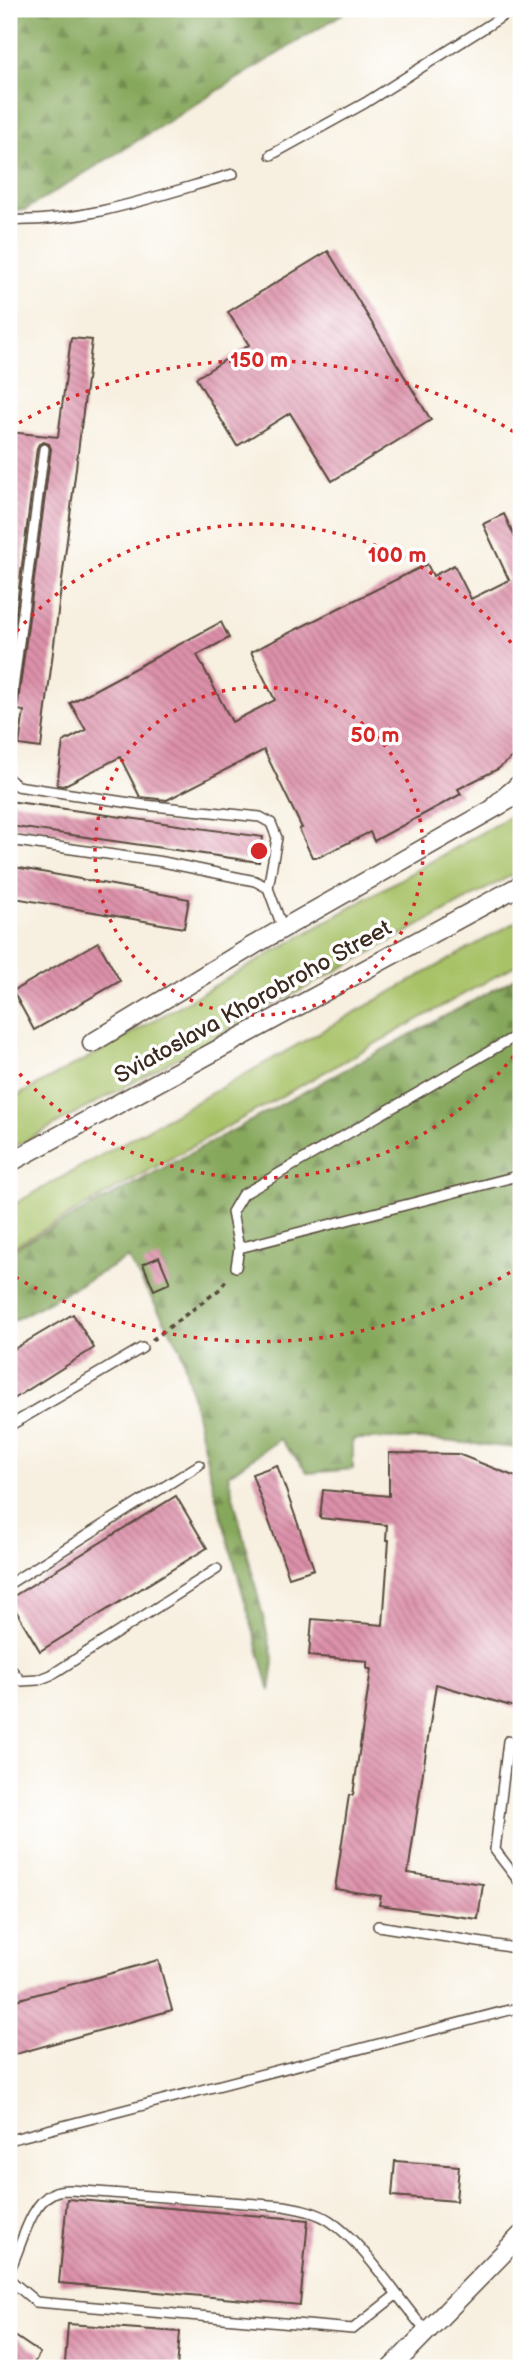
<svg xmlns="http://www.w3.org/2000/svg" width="530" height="2377" viewBox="0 0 530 2377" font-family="'Balsamiq Sans',sans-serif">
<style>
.grass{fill:#a8c268;stroke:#727643;stroke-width:2}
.forest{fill:url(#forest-firs);stroke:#60693d;stroke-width:2}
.building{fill:url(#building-back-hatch)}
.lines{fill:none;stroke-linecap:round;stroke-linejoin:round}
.lane-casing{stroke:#57483b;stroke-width:12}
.street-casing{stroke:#57483b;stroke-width:21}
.path{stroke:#57483b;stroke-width:3.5;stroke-dasharray:5 5;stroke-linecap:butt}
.lane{stroke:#fff;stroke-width:9}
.street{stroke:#fff;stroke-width:18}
.ring{fill:none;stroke:#d62828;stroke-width:3.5;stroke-dasharray:3.5 7}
.labels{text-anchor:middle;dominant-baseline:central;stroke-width:7;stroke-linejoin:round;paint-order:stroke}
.street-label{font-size:23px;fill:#3b2a1e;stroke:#fff}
.centre{fill:#d62828;stroke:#fff;stroke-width:3.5}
.ring-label{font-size:21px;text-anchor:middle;font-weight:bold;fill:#d62828;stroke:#fff;stroke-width:7;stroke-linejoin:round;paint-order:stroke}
</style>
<defs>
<pattern id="forest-firs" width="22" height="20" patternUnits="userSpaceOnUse" patternTransform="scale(1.75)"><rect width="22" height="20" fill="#86a85c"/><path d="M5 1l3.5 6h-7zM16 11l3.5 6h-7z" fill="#6f894b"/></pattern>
<pattern id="building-back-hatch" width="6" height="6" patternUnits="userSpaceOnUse" patternTransform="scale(1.75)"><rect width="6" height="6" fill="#dd91aa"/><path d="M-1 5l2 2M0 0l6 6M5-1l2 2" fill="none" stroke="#b4778a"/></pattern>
</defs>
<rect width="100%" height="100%" fill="#fff"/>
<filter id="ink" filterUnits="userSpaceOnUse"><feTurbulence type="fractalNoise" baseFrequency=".0143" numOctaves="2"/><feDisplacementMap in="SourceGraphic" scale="14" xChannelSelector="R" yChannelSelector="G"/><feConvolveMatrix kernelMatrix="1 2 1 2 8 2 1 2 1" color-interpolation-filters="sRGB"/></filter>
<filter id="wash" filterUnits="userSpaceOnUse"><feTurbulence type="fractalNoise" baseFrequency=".00686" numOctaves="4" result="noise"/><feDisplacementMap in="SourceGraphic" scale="28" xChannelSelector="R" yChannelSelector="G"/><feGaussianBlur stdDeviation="1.57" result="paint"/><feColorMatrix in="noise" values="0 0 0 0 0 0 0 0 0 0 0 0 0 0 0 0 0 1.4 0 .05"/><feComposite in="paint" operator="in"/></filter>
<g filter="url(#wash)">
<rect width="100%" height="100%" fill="#f7efdf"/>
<g class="grass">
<polygon points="521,810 521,870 9,1150 9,1100 99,1052"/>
<polygon points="521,919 521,962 9,1249 9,1207"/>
</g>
<g class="forest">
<polygon points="9,9 350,9 25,210 9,209"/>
<polygon points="521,975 521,1285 516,1448 422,1439 353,1439 353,1469 308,1473 280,1439 228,1475 274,1661 270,1691 212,1482 181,1349 128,1258 9,1323 9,1251"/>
</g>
<g id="blocks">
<g class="building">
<polygon points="328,251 431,420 332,481 290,413 237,446 196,378 249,345 228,312"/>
<polygon points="71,338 92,340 41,748 19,745 24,711 17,710 51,449 49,444 44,442 39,444 37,448 9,667 9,432 58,437"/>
<polygon points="504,514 521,551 521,750 498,769 458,789 461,794 374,841 370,832 319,857 312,857 299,829 302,828 264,750 167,800 140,797 120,757 63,786 57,785 63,742 86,730 70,703 221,622 229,638 197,655 232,722 275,700 251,652 427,564 433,576 454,565 471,599 509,580 483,524"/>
<polygon points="9,801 263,837 259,862 9,826"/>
<polygon points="9,866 189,899 184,928 9,897"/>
<polygon points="98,942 120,981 34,1030 13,991"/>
<polygon points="159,1257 170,1283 154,1290 143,1264"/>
<polygon points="73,1314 94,1348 9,1402 9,1352"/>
<polygon points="389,1453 458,1454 521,1479 521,1709 436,1684 408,1873 483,1884 478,1919 379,1905 381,1896 335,1889 349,1795 353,1795 371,1669 367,1669 367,1661 309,1656 312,1619 383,1625 389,1540 386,1540 387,1525 320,1518 323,1490 389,1496"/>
<polygon points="277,1465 314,1569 289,1577 252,1474"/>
<polygon points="176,1496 207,1548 40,1651 9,1599"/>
<polygon points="158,1960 172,2010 9,2056 9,2002"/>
<polygon points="395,2161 459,2166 456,2201 392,2196"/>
<polygon points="67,2199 308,2220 300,2305 59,2283"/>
<polygon points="68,2324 180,2332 177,2368 132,2368 65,2363"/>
<polygon points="9,2332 40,2353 31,2368 9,2368"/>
</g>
</g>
</g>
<g filter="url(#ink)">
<use href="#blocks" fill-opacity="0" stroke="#57483b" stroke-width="2"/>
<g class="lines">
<g class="lane-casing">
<g id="lane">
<polyline points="271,155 365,103 514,9"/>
<path d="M9 220C86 223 159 195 233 174"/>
<polyline points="9,720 44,449"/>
<polyline points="9,779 17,786 144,805 260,817 271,823 277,838 268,888"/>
<polyline points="492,802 521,777"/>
<polyline points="9,840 163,862 255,881 268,888 283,929"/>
<polyline points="239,1248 521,1175"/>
<polyline points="236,1267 239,1248 232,1212 242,1195 521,1033"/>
<polyline points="9,1426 142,1348"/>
<polyline points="9,1584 199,1465"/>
<polyline points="9,1667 21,1681 38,1680 51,1675 217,1569"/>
<polyline points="508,1741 495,1850 521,1884"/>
<polyline points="378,1926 521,1949"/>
<polyline points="9,2140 521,2007"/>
<path d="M9 2271C21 2249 29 2204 53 2193 58 2190 65 2190 70 2190L284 2206C300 2209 317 2212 330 2221 366 2245 397 2299 427 2332"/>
<polyline points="9,2279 36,2302 353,2329 396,2295"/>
</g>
</g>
<g class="street-casing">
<g id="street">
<polyline points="92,1043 254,945 521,793"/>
<polyline points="9,1163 521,885"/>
<polyline points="391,2368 521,2235"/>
</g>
</g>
<polyline class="path" points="152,1340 220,1289 227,1279"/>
<use href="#lane" class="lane"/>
<use href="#street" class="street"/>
</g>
</g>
<g class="ring">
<circle cx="259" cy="851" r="164"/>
<path d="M520 1048A327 327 0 0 1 10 1063M10 639A327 327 0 0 1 520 654"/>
<path d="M519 1267A491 491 0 0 1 10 1274M10 428A491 491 0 0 1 519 435"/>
</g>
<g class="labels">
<g class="street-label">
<text transform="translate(253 1002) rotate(-29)">Sviatoslava Khorobroho Street</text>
</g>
</g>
<circle cx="259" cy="851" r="10" class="centre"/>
<g class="ring-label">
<text x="259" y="367">150 m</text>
<text x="397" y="562">100 m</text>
<text x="375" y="742">50 m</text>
</g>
<rect width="530" height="2377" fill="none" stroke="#fff" stroke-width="35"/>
</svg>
